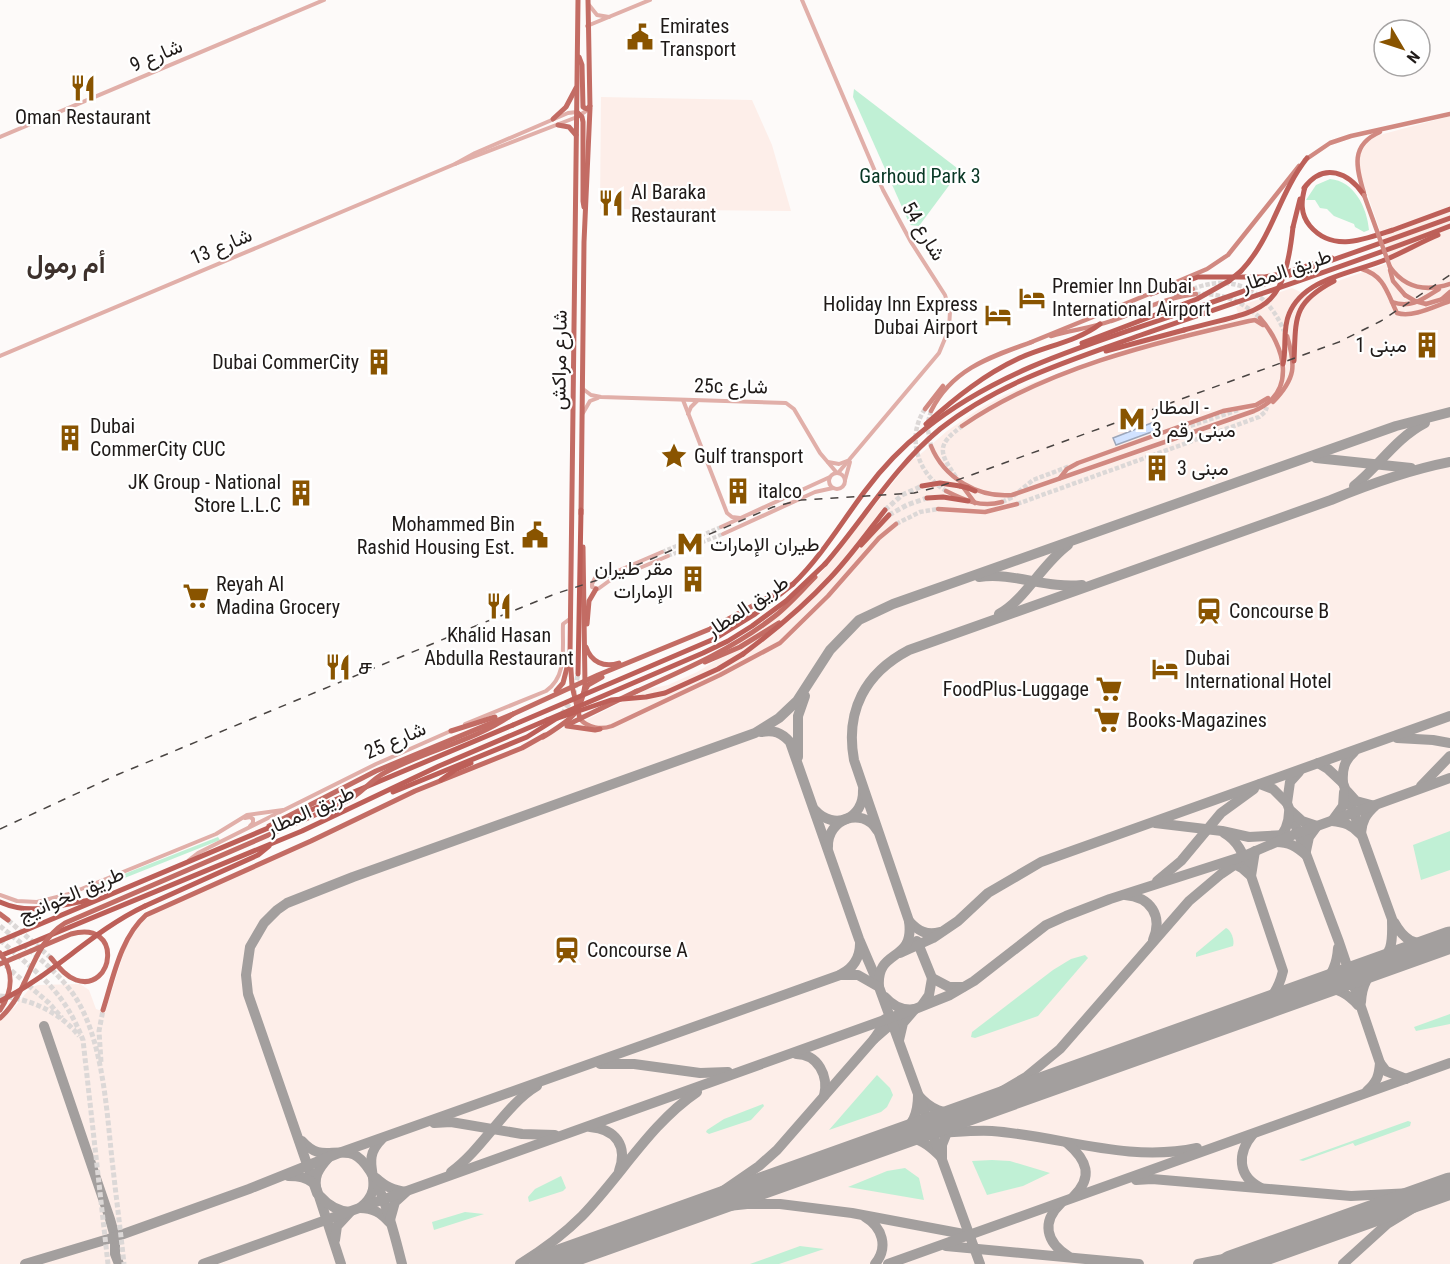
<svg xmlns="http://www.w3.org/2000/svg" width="1450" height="1264" viewBox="0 0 1450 1264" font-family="'Roboto Condensed',Vazirmatn,'Noto Sans Tamil',sans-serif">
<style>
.built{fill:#fdeee9}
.green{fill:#c0f0d5}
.water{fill:#d1e2ff;stroke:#9ca6ba;stroke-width:1.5}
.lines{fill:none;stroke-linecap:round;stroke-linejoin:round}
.taxiway{stroke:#a39f9e;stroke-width:10}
.runway{stroke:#a39f9e;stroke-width:27}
.tertiary-tunnel{stroke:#dcd8d7;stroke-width:4;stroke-dasharray:4 2;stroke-linecap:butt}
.secondary-tunnel{stroke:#dcd8d7;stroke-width:4.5;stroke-dasharray:4.5 2;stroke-linecap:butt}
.primary-tunnel{stroke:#dcd8d7;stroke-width:5;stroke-dasharray:5 2.5;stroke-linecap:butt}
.trunk-tunnel{stroke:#dcd8d7;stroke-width:5;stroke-dasharray:5 2.5;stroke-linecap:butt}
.tertiary{stroke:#e1afa9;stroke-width:4}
.secondary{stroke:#d18981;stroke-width:4.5}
.primary{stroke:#c36c64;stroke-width:5}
.trunk{stroke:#bd5f58;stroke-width:5}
.rail{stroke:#494442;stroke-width:1.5;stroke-dasharray:8 8;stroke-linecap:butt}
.secondary-bridge{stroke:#d18981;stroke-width:4.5}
.primary-bridge{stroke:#c36c64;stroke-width:5}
.trunk-bridge{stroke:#bd5f58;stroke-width:5}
.labels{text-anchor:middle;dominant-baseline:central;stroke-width:4.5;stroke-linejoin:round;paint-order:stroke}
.poi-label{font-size:20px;fill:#1f1a18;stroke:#fff;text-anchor:start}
.street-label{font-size:20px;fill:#1f1a18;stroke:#fff}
.park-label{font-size:20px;fill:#083724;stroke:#fff}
.district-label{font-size:26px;font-weight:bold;fill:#3d312c;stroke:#fff}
</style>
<rect width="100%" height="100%" fill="#fdfaf9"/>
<g class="built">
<polygon points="601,97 752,100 772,145 791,211 600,209"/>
<polygon points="1450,116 1450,1264 0,1264 0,1018 14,1008 30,988 38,985 80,984 89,990 96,1009 105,1012 127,943 142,922 151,915 167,906 173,906 175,902 431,785 538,741 567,726 574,726 648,689 668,685 697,672 717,660 716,656 738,643 816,579 911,460 916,458 947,431 979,409 1005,395 1032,383 1144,343 1240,319 1236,307 1292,288 1311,297 1322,288 1338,281 1391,262 1360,173 1358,164 1361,152 1368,142 1376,136"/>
</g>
<g class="green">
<polygon points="854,89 957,168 959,172 919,226 910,225 853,97"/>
<path d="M1330 179C1354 181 1367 207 1369 230L1364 232 1355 227 1354 224 1334 216 1327 209 1320 208 1315 200H1306L1316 185Z"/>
<polygon points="1450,831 1450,870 1421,880 1413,845"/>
<polygon points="218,837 220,840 87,893 86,889"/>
<path d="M1226 928C1231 930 1235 940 1233 946L1196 957V953Z"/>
<polygon points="1085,955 1088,958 1038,1016 975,1038 971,1037 972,1032 1053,970 1071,959"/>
<polygon points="1450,1014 1450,1024 1416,1031 1414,1027"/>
<polygon points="877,1075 890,1088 893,1095 887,1107 881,1112 829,1130"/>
<polygon points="763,1104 764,1106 751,1120 709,1134 706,1132 707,1130 724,1119"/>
<polygon points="1408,1121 1411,1122 1410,1126 1355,1146 1353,1143 1303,1161 1299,1160"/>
<polygon points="992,1160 1010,1161 1050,1173 1023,1186 987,1195 972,1161"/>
<polygon points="905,1168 919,1178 924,1200 848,1187 887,1171"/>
<polygon points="561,1176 566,1188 563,1191 529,1202 528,1197 535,1189"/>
<polygon points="465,1212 484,1214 434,1230 432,1222"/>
<polygon points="800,1246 824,1249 779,1264 750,1264"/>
</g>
<polygon class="water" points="1154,422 1157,430 1116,445 1113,438"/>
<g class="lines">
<g class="taxiway">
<polyline points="1316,458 1411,468"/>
<path d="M1354 486C1379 466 1396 438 1425 423"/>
<path d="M979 577C1014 572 1047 589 1082 585"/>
<path d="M999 614C1025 600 1042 564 1068 545"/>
<path d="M761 732C774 730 781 732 790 742L859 939 877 981"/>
<polyline points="1397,738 1433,740 1450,743"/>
<path d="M1354 752C1344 761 1342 770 1343 783L1392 919C1392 929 1393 939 1390 948 1381 972 1363 969 1361 1002"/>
<polyline points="798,757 798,716 805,696"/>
<polyline points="1318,763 1328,769 1343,783"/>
<path d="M1299 772 1290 782 1287 803 1339 942 1380 1063C1379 1076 1377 1082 1367 1091"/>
<polyline points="1260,784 1273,789 1287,803"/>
<polyline points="1421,786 1450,756"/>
<path d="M1347 791 1356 801 1375 806C1366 814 1362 821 1361 833"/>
<path d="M1344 792 1343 806 1332 821C1344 822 1352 825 1360 834"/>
<path d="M815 810C834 831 864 819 863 790"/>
<polyline points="1291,811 1302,821 1317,826 1309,837 1306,851"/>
<path d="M1289 812C1289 824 1285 833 1276 842 1289 842 1296 846 1306 855"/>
<polyline points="1155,823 1222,831 1249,837 1285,835"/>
<path d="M1224 833C1241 843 1244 858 1251 876L1255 851"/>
<path d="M828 847C827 819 862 806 877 830"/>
<path d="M1231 862 1242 868 1251 876 1283 971C1278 992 1270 1001 1252 1011"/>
<polyline points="1157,881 1181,861 1221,813 1254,789"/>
<path d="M1125 895C1151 897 1163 916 1153 940"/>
<path d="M909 921C918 931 927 936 940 932"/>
<path d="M1394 922C1405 942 1413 943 1435 946"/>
<polyline points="917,941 932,978 949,987 963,987"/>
<path d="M1338 948C1337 964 1332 974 1323 986 1338 989 1347 993 1358 1005"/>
<polyline points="900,953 933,938 958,921 988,893 1041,862 1450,716"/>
<path d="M841 974C853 969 860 957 860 944"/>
<path d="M879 987C876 947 915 964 909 921L854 760C845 711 865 673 909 650L1331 500C1370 484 1409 470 1450 462"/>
<path d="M885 997C893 1006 903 1011 915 1009L903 1023 899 1040"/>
<polyline points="922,1005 929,995 932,978"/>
<polyline points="885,1019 882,1027 874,1039 897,1019"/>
<polyline points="44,1026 110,1219 115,1237 115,1254 119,1264"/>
<path d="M796 1054C818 1054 829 1076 824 1096"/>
<polyline points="1380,1063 1386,1071 1406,1079"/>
<polyline points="600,1064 634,1064 700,1073 728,1072"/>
<polyline points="434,1123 451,1122 522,1134 555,1135"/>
<path d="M590 1127C616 1129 628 1146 619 1171"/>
<path d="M941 1133C958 1132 975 1130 992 1131 1061 1136 1127 1163 1197 1148"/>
<path d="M1253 1134C1237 1153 1237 1176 1261 1188"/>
<path d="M899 1137C913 1124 918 1114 918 1095 931 1110 943 1114 963 1114"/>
<path d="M909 1137C924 1141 931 1147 942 1158V1145L950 1125 963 1114 1026 1077 1060 1049 1189 901 1221 874 1240 861"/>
<path d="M382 1139C355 1165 391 1183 360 1208 373 1208 381 1213 389 1222"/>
<path d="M302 1141C319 1160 329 1150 349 1153 378 1158 395 1238 402 1264"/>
<polyline points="881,1143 914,1136"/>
<path d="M1067 1143C1087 1160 1094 1177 1073 1197"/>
<path d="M329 1157C318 1169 313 1177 317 1193L248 994 246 975 250 947 264 923 277 910 287 903 353 877 755 733 779 718 797 701 830 650 859 620 893 604 1396 426 1450 412"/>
<path d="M451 1172C483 1149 506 1104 537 1086"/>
<path d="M288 1176C299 1176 306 1177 315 1184L341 1264"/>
<path d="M376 1178C386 1187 393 1190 406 1192L395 1202 390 1220"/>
<polyline points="1136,1180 1152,1179 1351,1196 1412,1193 1449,1186"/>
<path d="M320 1196C328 1205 337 1211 350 1212L337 1226 335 1240"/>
<path d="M1061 1203C1041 1222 1046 1242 1068 1256"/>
<polyline points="698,1208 759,1166 777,1150 874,1039"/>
<polyline points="676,1217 719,1207 747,1204 780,1204 852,1213 969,1235"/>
<path d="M865 1217C882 1227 889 1247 875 1264"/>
<polyline points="946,1246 1139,1264"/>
<polyline points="25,1264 115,1237 249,1189 339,1153 840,975 858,975 879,987 980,1264"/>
<polyline points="203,1264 915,1009 950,995 974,981 1046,925 1066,916 1110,899 1244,856 1295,834 1450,778"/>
<path d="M520 1264C541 1251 563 1235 582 1216 621 1176 650 1124 697 1092"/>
<polyline points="888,1264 1450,1063"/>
<polyline points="1198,1264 1270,1250"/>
<polyline points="1343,1264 1387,1224 1441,1191"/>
</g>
<g class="runway">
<polyline points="543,1264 1450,940"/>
<polyline points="1231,1264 1450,1186"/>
</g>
<g class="tertiary-tunnel">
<polyline points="662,552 721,527"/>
<polyline points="668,556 723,534"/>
</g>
<g class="secondary-tunnel">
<path d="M1193 289C1234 272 1268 292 1284 331"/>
<path d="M1196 294C1221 293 1241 300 1260 318"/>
<path d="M925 409C906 437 917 473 946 491"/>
<polyline points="931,411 927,425 931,446"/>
<polyline points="1172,432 1238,410"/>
<path d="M956 477C938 451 937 445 962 426"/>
<polyline points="1002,502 1011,498 1033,480 1070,466"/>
<polyline points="1017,504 1259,417 1265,412 1267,407"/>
<polyline points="896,524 920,512 938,509"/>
</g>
<g class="primary-tunnel">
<polyline points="8,920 51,958"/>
<path d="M0 926C24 946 52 966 71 991 101 1031 106 1101 111 1150 115 1188 120 1226 124 1264"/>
<path d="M0 940C39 975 63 989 83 1040L108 1264"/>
<path d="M0 996C31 999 60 1012 79 1036"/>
<polyline points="101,1062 99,1031 103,1010"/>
</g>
<g class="trunk-tunnel">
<polyline points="885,510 902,495 922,486"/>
<polyline points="889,515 907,505 927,498"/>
<polyline points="562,714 573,698 578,674"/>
<polyline points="0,961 49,1003 62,1018"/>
</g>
<g class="tertiary">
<polyline points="802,0 883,190 911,242 945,295 950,311 949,329 939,353 838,473"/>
<polyline points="589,5 597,15 609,17"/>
<polyline points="587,26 650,0"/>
<polyline points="0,137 324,0"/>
<polyline points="455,164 577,117 589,109"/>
<polyline points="0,356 455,164 475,153 568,113 577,112"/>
<polyline points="583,389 591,395 601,397 786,403 794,409 820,453 837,473"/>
<polyline points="683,400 727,513 732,517 740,518"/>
<polyline points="583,413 590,401 598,398"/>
<polyline points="688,414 691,407 697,401"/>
<polyline points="828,462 839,464 847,461"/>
<circle cx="837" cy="481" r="8"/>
<polyline points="845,480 850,462"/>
<polyline points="721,527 830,477"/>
<polyline points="723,534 815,492 833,488"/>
<polyline points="662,552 606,576 595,578 592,584 592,587 598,589 609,581 668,556"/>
<path d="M465 724 546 691C568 676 562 647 563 624L571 618"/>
<polyline points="245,818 250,817 253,819 253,823 250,826"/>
<polyline points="189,860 198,853 376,764 453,730"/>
<polyline points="0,895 17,901 37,902 69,894 216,834 247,815 283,810"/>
</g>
<g class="secondary">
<polyline points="1305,160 1330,143 1351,136 1450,114"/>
<path d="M1364 193C1356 167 1350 145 1380 132"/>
<path d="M1390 267C1405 288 1426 292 1450 284"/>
<path d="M1362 269C1385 276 1387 293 1397 313 1413 318 1435 306 1450 301"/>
<polyline points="1390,270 1393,281 1405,295"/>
<polyline points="1167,286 1207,269 1228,255 1299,166"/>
<polyline points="1176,295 1193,289"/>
<polyline points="1442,299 1450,292"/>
<path d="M1392 302C1411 309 1423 299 1439 289"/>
<polyline points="1426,304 1450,297"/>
<path d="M1051 336C1071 330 1091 328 1111 321 1139 312 1166 297 1196 294"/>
<polyline points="1029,343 1154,292"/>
<path d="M1273 402C1296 378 1296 366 1287 336"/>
<polyline points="925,409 943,386"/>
<path d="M931 411C952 369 990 357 1032 342"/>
<path d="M962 426C1047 368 1150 344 1249 321L1255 320 1263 325"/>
<path d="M931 446C944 478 978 498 1012 495L1254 411C1298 392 1285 346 1260 318"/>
<polyline points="1060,478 1067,469 1078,463 1223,411 1256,405 1268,398"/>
<polyline points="963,487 975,503"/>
<path d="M946 491C964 500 981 508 1002 502"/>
<polyline points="938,509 985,512 1017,504"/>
<path d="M580 719C588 728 601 730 612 726L720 675 780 643 828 596 879 538 896 524"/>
</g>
<g class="primary">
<polyline points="578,0 570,655 572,686 580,719"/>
<polyline points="579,57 582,65 583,107 587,109 590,106"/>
<polyline points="577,112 582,117 583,122 583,201 584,207"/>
<polyline points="553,119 566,107 576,88"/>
<polyline points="558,125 569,127 576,135"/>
<polyline points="581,514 584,242 590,108 588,0"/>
<polyline points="587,624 589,601 596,589"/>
<path d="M586 647C591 662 604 668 619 663"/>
<polyline points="705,662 740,647 779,623"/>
<polyline points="556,691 563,683 569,660"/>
<path d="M635 692C684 670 733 649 775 616 789 605 802 590 815 577"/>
<polyline points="576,707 588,685 602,677"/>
<polyline points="567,725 637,691"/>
<polyline points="567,726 595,730 600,729"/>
<polyline points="451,731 495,717"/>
<path d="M543 737C568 721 581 716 585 685L583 547"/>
<polyline points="269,826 376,771 513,714 598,675 710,629 791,585"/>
<polyline points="0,914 8,920"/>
<path d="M0 964 71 934C124 919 114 993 76 980 65 976 58 966 51 958"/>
<path d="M103 1010C113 979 120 938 146 915L311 841 415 791 522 748 545 735"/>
</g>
<g class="trunk">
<path d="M1305 187C1301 201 1300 214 1310 226 1333 253 1365 239 1393 230 1412 223 1431 216 1450 209"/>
<path d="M1304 188C1324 161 1349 173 1364 195"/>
<polyline points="1293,227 1300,199"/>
<path d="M1241 271C1273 237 1278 195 1307 158"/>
<polyline points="1151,294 1198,277 1265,277 1285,273 1332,258"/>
<polyline points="1082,343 1197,299 1229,281"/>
<polyline points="1106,351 1184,330"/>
<path d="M1294 361C1296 318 1292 303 1334 281"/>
<path d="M1283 364C1287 348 1282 330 1289 314 1304 277 1355 273 1387 259 1404 252 1421 242 1438 235"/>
<path d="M926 424C955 398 986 373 1022 357 1047 346 1078 341 1100 324"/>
<polyline points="922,486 940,483 960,486"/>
<polyline points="968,488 975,491"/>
<polyline points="927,498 943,497 968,501"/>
<polyline points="861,545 889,515"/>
<path d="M825 564C864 519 893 468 940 429 999 382 1071 360 1141 335 1244 299 1348 266 1450 226"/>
<path d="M793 584C821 557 841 523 865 491 882 468 902 447 925 429 1001 368 1094 343 1184 312 1273 281 1362 250 1450 218"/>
<path d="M743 654C774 631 804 606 830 578 850 557 867 533 885 510"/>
<polyline points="578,674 581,510"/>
<polyline points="441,780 455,770 471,763"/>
<polyline points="393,792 527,737 559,717"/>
<path d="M0 902C31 916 58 905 90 900"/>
<polyline points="145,906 258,855 269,846"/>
<polyline points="0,941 513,725"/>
<polyline points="0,956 302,831 439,766 547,720"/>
</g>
<polyline class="rail" points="0,829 119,774 468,629 555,594 616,574 773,507 801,500 914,493 938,487 1339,342 1381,321 1450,275"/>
<g class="secondary-bridge">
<polyline points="1364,195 1390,267"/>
<polyline points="1405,295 1415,301 1426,304"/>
</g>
<g class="primary-bridge">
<path d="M0 953C14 971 13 991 0 1010"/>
<path d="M0 1018C30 992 30 945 65 923L345 802C361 795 370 780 386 772 427 750 475 741 513 714"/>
</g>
<g class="trunk-bridge">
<polyline points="1229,281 1241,271"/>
<path d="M1184 330C1263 308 1283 317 1293 227"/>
<polyline points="960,486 968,488"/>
<polyline points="558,718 611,700 646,697 665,693 718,669 743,654"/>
<polyline points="547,720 703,653 728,641 752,626 786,601 825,564"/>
<polyline points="513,725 714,639 755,614 793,584"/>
<path d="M0 1001C52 976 92 931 145 906"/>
</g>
</g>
<defs>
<g id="civic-bare" transform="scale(2.07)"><path d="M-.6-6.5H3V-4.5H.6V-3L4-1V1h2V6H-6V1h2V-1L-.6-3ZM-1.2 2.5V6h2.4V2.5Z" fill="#895400" stroke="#fff" stroke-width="2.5" paint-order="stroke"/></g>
<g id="restaurant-bare" transform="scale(2.07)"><path d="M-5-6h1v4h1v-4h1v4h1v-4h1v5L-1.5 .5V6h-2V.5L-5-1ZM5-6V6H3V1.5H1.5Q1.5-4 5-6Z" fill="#895400" stroke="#fff" stroke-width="2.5" paint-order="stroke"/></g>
<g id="hotel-bare" transform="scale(2.07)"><path d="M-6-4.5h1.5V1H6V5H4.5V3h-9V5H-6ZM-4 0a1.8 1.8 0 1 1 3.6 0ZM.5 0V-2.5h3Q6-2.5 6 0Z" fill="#895400" stroke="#fff" stroke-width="2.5" paint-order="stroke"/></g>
<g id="building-bare" transform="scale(2.07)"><path d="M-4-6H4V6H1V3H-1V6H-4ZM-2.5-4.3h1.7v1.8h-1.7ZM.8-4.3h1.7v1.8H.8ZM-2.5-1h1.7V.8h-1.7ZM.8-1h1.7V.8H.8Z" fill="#895400" stroke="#fff" stroke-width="2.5" paint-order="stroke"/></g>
<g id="metro-bare" transform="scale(2.07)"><path d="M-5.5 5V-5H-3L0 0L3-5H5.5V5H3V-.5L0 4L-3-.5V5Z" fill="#895400" stroke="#fff" stroke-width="2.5" paint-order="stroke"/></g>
<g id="sight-bare" transform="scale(2.07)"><path d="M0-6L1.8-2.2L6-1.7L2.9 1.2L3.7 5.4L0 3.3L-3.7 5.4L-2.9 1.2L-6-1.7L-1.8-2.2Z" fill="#895400" stroke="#fff" stroke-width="2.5" paint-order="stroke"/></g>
<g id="supermarket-bare" transform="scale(2.07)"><path d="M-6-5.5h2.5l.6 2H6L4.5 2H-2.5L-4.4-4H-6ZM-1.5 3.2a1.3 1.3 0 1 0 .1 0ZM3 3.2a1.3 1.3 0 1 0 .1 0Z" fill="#895400" stroke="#fff" stroke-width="2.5" paint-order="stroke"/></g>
<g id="station-bare" transform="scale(2.07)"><path d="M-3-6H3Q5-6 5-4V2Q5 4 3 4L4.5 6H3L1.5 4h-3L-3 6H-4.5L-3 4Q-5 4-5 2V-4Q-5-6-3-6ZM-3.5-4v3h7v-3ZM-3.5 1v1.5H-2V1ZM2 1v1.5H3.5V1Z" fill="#895400" stroke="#fff" stroke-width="2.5" paint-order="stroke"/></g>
</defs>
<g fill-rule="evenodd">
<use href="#civic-bare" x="640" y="37"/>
<use href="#restaurant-bare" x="83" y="88"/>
<use href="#restaurant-bare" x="611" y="203"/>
<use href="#hotel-bare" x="1032" y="298"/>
<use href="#hotel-bare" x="998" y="315"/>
<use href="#building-bare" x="1427" y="345"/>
<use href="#building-bare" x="379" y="362"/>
<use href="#metro-bare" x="1132" y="419"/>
<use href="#building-bare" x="70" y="438"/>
<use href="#sight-bare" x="674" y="456"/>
<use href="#building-bare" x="1157" y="468"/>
<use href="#building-bare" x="738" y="491"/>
<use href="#building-bare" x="301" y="493"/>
<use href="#civic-bare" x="535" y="535"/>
<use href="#metro-bare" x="690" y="544"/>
<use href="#building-bare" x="693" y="579"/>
<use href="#supermarket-bare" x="196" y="596"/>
<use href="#restaurant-bare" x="499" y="606"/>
<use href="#station-bare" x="1209" y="611"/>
<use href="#restaurant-bare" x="338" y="667"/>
<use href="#hotel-bare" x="1165" y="669"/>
<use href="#supermarket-bare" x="1109" y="689"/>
<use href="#supermarket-bare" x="1107" y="720"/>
<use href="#station-bare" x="567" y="950"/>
</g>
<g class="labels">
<g class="poi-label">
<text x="660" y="26">Emirates<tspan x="660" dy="23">Transport</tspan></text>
<text x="83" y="117" text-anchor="middle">Oman Restaurant</text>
<text x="631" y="192">Al Baraka<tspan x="631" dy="23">Restaurant</tspan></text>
<text x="1052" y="286">Premier Inn Dubai<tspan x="1052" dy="23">International Airport</tspan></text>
<text x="978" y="304" text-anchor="end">Holiday Inn Express<tspan x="978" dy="23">Dubai Airport</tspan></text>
<text x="1407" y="345" text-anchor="end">مبنى 1</text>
<text x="359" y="362" text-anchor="end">Dubai CommerCity</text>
<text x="1152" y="407">المطار -<tspan x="1152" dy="23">مبنى رقم 3</tspan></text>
<text x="90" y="426">Dubai<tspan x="90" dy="23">CommerCity CUC</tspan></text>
<text x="694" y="456">Gulf transport</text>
<text x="1177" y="468">مبنى 3</text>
<text x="281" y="482" text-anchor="end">JK Group - National<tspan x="281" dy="23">Store L.L.C</tspan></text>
<text x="758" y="491">italco</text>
<text x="515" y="524" text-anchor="end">Mohammed Bin<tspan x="515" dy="23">Rashid Housing Est.</tspan></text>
<text x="710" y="544">طيران الإمارات</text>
<text x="673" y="568" text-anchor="end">مقر طيران<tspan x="673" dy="23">الإمارات</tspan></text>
<text x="216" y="584">Reyah Al<tspan x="216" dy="23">Madina Grocery</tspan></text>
<text x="1229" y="611">Concourse B</text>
<text x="499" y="635" text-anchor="middle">Khalid Hasan<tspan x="499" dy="23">Abdulla Restaurant</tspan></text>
<text x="1185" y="658">Dubai<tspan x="1185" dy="23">International Hotel</tspan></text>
<text x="358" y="667">ச</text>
<text x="1089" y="689" text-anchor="end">FoodPlus-Luggage</text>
<text x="1127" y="720">Books-Magazines</text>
<text x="587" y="950">Concourse A</text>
</g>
<g class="street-label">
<text transform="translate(156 55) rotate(-23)">شارع 9</text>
<text transform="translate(924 231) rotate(59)">شارع 54</text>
<text transform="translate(221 246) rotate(-23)">شارع 13</text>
<text transform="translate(1286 270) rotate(-19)">طريق المطار</text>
<text transform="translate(559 360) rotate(-89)">شارع مراكش</text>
<text transform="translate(731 386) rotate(1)">25c شارع</text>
<text transform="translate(747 606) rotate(-34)">طريق المطار</text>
<text transform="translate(395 740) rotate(-24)">شارع 25</text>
<text transform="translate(310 810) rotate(-24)">طريق المطار</text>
<text transform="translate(71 894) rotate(-23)">طريق الخوانيج</text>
</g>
<g class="park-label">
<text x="920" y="176">Garhoud Park 3</text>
</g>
<g class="district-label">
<text x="66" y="264">أم رمول</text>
</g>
</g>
<g transform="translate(1402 48) rotate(129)"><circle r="28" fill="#ffffff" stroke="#a5a3a3" stroke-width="1.5"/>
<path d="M0-4.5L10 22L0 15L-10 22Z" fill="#895400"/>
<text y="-9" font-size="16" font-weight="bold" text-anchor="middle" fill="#1f1a18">N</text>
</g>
</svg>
